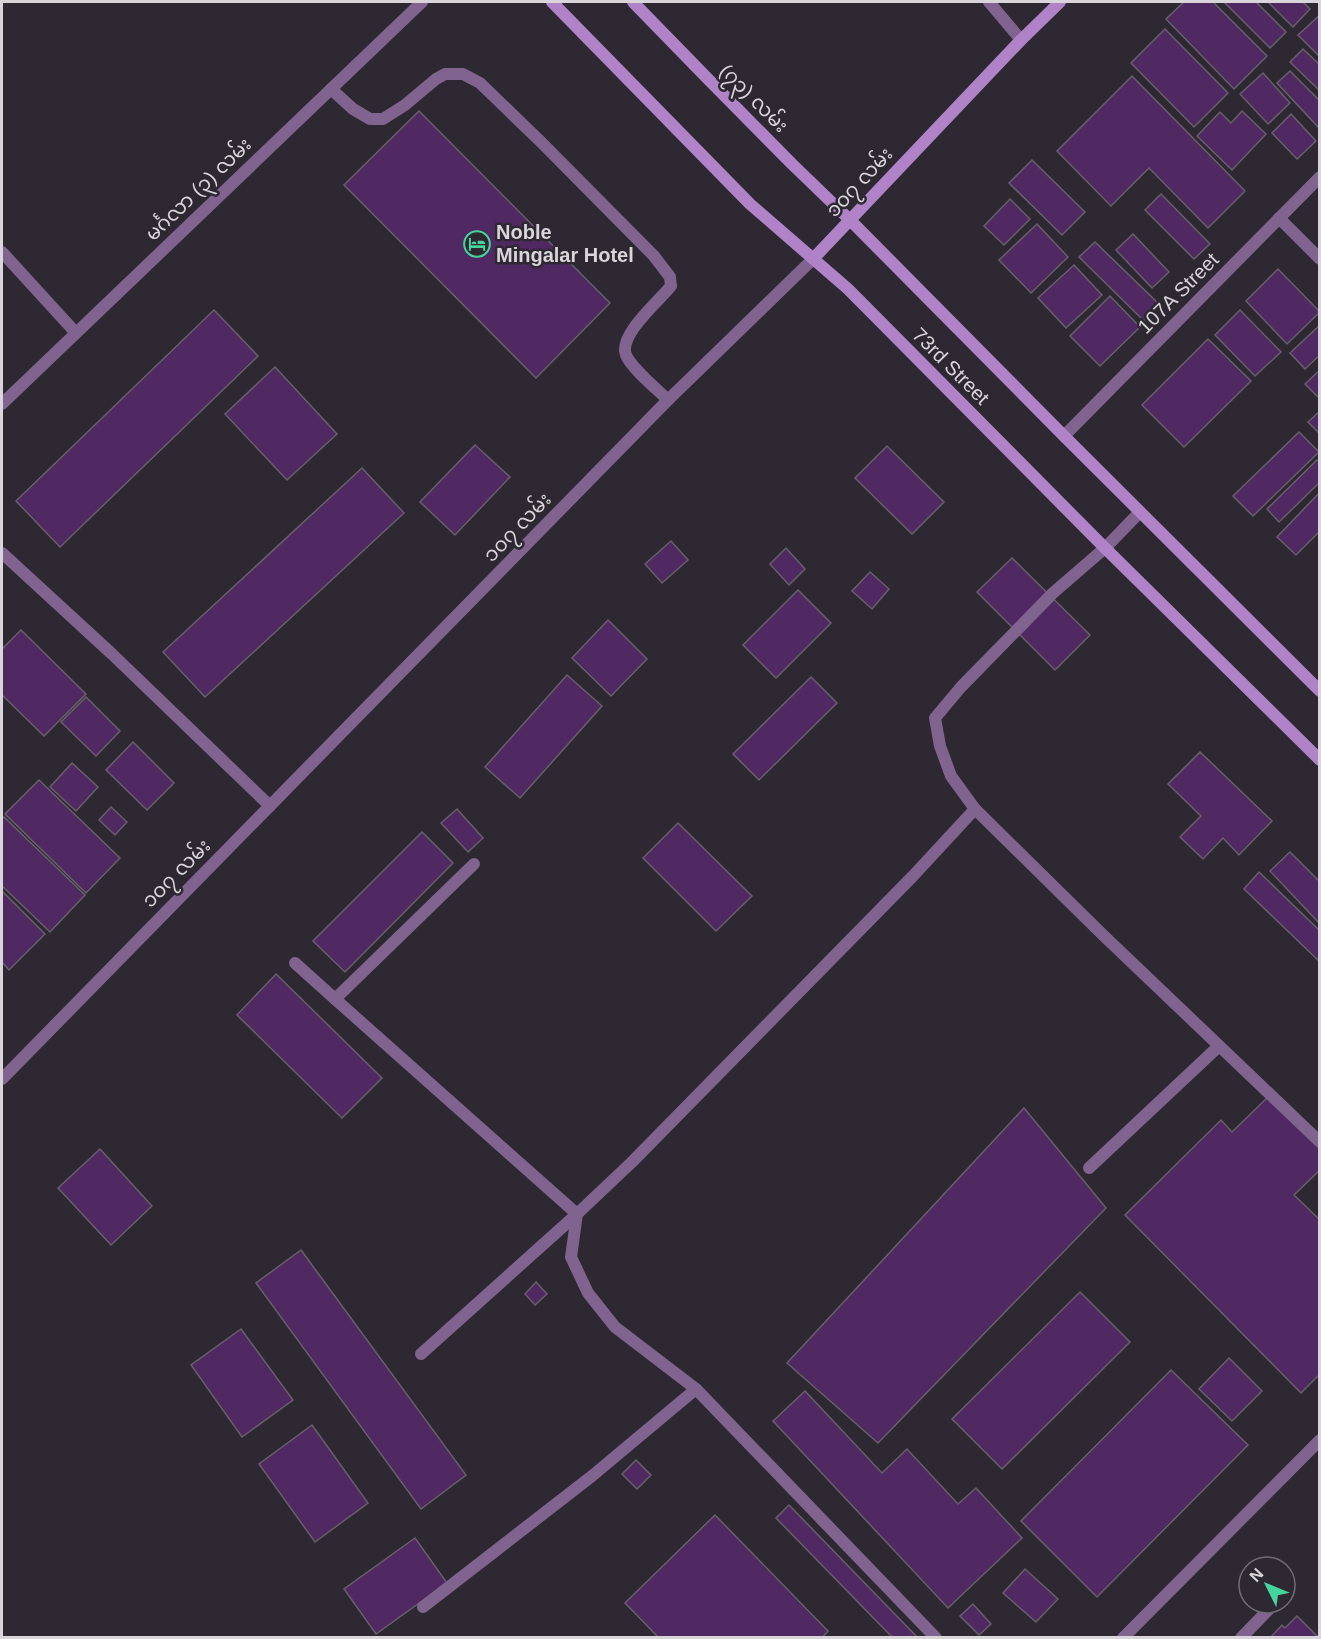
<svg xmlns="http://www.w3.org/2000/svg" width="1321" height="1639" viewBox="0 0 1321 1639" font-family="Arial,'Noto Sans Myanmar',sans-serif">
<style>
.building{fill:#502962;stroke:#67606a;stroke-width:1.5}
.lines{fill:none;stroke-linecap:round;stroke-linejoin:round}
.service{stroke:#80638f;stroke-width:12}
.minor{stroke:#80638f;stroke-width:12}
.tertiary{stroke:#80638f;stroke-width:12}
.secondary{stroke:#b082c8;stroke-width:12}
.labels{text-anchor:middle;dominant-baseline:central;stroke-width:5;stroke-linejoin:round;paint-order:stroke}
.street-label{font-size:20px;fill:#d9d5db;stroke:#2e2832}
.poi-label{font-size:20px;font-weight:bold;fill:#d9d5db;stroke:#2e2832;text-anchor:start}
</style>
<rect width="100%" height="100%" fill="#2e2832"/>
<g class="building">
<polygon points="1184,2 1213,2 1267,56 1234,89 1166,19"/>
<polygon points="1224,2 1256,2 1286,32 1270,48"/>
<polygon points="1268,2 1303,2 1310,9 1293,27"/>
<polygon points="1320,15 1320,57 1298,35"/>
<polygon points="1165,29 1228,93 1194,127 1131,63"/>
<polygon points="1303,49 1320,65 1320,91 1290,62"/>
<polygon points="1290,71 1320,101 1320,129 1277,83"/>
<polygon points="1263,73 1290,103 1268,124 1240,94"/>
<polygon points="1132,76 1245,191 1208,228 1149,168 1111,206 1057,151"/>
<polygon points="419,111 610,303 536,378 344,185"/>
<polygon points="1242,111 1266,134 1232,170 1197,136 1220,112 1231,123"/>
<polygon points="1291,114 1316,141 1297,159 1272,133"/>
<polygon points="1032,160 1085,212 1062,235 1009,183"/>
<polygon points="1161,194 1210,244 1194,259 1145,210"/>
<polygon points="1010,199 1030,219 1004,245 984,226"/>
<polygon points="1037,224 1068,257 1031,293 999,260"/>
<polygon points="1133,234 1169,272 1152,288 1116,250"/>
<polygon points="1095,242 1160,305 1144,321 1079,257"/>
<polygon points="1074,265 1102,295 1066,328 1038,298"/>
<polygon points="1278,269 1320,312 1287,344 1246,301"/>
<polygon points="1110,296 1140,327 1100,366 1070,336"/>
<polygon points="214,310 258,356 60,547 16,501"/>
<polygon points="1240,310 1281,352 1255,376 1215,335"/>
<polygon points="1320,325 1320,355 1305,369 1290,353"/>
<polygon points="1208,339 1251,381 1184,447 1142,405"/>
<polygon points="275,367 337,434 287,480 225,414"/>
<polygon points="1320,370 1320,399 1305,384"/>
<polygon points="1320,411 1320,434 1308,422"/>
<polygon points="1299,432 1319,452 1253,516 1233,496"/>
<polygon points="475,445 510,477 455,535 420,502"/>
<polygon points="887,446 944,502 912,534 855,478"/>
<polygon points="1317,460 1320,462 1320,482 1279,522 1267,509"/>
<polygon points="362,468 404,513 205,697 163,652"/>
<polygon points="1320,492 1320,531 1296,555 1277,537"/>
<polygon points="671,541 688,560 662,583 645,564"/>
<polygon points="786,548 805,569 789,585 770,564"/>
<polygon points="1012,558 1090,635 1055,670 977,592"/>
<polygon points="870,572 889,589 872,609 852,591"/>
<polygon points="798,590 831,623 776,678 743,645"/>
<polygon points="608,620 647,659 611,696 572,658"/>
<polygon points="21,630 86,694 44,736 2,695 2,649"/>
<polygon points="567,675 602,706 520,798 485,767"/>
<polygon points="811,677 837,703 759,780 733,754"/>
<polygon points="86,697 120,731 96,756 61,722"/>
<polygon points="133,742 174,783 147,810 106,770"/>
<polygon points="1200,752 1272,821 1239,855 1223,838 1203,859 1180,837 1201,816 1168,784"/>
<polygon points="72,763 98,787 76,811 50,787"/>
<polygon points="39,780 120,858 86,893 5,814"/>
<polygon points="111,807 127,822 115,835 99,820"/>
<polygon points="457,809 483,838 468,852 441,823"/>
<polygon points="4,817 85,895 50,932 2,886 2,819"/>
<polygon points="678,823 752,896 716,931 643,858"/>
<polygon points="422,832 453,863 345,972 313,941"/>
<polygon points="1290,852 1320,882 1320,924 1270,871"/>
<polygon points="1259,872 1320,931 1320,962 1244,889"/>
<polygon points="2,891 45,934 9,970 2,962"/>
<polygon points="276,974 382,1078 342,1118 237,1015"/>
<polygon points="1270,1095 1320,1146 1320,1170 1294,1195 1320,1220 1320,1374 1301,1393 1125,1215 1221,1120 1232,1132"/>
<polygon points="1024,1108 1106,1208 878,1443 787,1363"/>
<polygon points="100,1149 152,1206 111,1245 58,1188"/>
<polygon points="301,1250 466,1475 421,1509 256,1283"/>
<polygon points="536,1282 547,1294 535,1305 525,1294"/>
<polygon points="1080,1292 1130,1342 1002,1469 952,1419"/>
<polygon points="241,1329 293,1400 242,1437 191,1365"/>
<polygon points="1229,1358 1262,1391 1232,1421 1199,1389"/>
<polygon points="1171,1370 1248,1445 1097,1597 1021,1521"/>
<polygon points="805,1391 882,1473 907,1449 958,1504 976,1488 1022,1538 948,1608 773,1421"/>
<polygon points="312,1425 368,1503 315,1542 259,1464"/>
<polygon points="636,1460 651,1475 637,1489 622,1474"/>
<polygon points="789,1505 918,1638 893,1638 776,1518"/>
<polygon points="715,1515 828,1631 822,1638 659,1638 625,1603"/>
<polygon points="415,1538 447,1583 376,1634 344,1589"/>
<polygon points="1025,1569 1058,1599 1036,1622 1003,1593"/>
<polygon points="973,1604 991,1624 979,1635 960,1616"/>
<polygon points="1297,1616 1319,1638 1270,1638 1282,1625 1285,1628"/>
</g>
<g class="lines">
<g class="service">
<polyline points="989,2 1021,40"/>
<path d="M331 89 353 109 370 119H383L405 105 436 79 445 74H463L480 83 541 142 654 256 670 277 671 286C659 301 618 335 626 355 631 368 658 390 668 400"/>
<polyline points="975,809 1103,935 1320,1142"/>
<polyline points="295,963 335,999"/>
<polyline points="1089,1168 1219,1046"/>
<polyline points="421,1354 577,1214 335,999 474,864"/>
<polyline points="423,1607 592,1476 696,1389"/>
<polyline points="936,1638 696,1389 615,1327 588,1293 571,1257 577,1214 632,1162 913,876 975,809 951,776 940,746 935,718 961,687 1053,593 1105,548 1140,512"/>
<polyline points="1123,1638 1320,1440"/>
<polyline points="1241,1638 1275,1603"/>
</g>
<g class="minor">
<polyline points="1279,218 1320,259"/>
<polyline points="2,252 76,333"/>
<polyline points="1064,436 1320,177"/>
<polyline points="2,553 112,654 270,806"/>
<polyline points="2,1079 668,400 813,259"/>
</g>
<polyline class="tertiary" points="2,404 422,2"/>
<g class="secondary">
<polyline points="552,2 750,204 848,289 1105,548 1320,760"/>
<polyline points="633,2 709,80 792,164 850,220 1064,436 1320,691"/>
<polyline points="813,259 1021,40 1060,2"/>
</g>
</g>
<defs>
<g id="hotel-ring" transform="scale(1.35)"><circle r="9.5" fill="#2e2832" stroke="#46d49e" stroke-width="1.5"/><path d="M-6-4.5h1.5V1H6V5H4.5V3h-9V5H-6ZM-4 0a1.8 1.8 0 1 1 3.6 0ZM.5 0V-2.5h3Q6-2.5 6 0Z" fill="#46d49e"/></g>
</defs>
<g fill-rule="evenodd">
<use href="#hotel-ring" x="477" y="244"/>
</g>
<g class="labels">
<g class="street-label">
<text transform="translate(754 98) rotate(45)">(၇၃) လမ်း</text>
<text transform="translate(859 182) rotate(-47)">၁၀၇ လမ်း</text>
<text transform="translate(198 189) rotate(-44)">မင်္ဂလာ (၃) လမ်း</text>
<text transform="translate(1178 293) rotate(-45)">107A Street</text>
<text transform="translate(951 366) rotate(45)">73rd Street</text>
<text transform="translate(517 527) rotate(-46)">၁၀၇ လမ်း</text>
<text transform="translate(176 873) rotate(-45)">၁၀၇ လမ်း</text>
</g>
<g class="poi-label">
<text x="496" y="232">Noble<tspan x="496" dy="23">Mingalar Hotel</tspan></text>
</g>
</g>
<rect width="1321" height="1639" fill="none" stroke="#d9d5db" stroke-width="6"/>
<g transform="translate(1267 1585) rotate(313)"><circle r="28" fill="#2e2832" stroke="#726d76" stroke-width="1.5"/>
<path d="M0-4.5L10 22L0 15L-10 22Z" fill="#46d49e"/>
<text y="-9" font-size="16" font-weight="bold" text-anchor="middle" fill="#d9d5db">N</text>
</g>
</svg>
